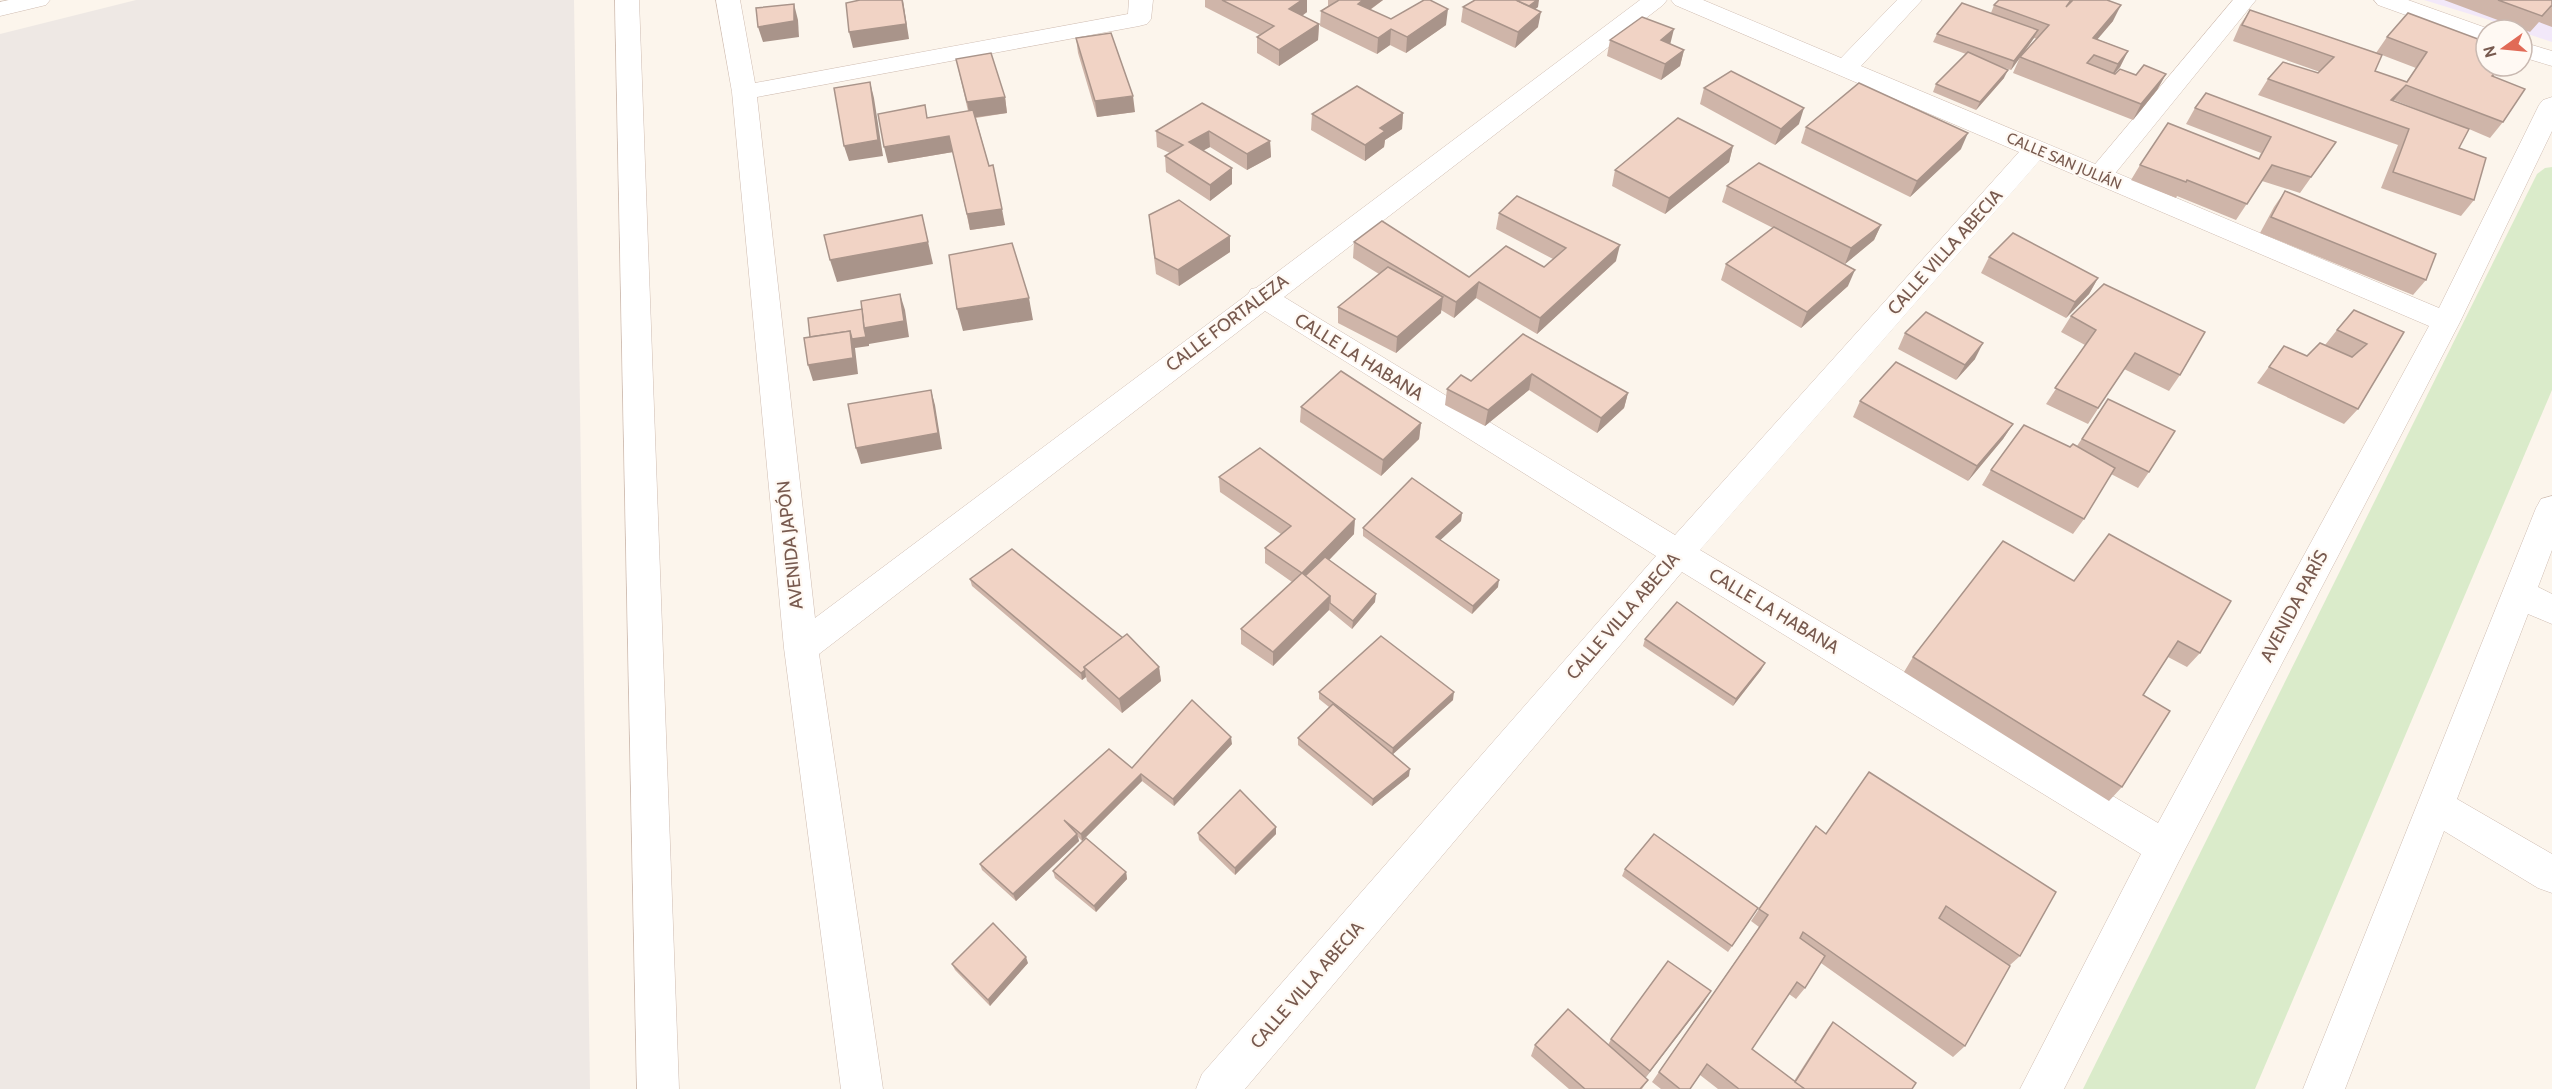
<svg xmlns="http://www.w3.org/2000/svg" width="2552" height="1089" viewBox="0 0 2552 1089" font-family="Cabin,sans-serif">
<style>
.industrial{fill:#eee8e4}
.education{fill:#f2e8f9}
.green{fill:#daebca}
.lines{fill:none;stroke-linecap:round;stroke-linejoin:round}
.lane-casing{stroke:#cfbcb1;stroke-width:1}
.street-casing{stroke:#cfbcb1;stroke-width:1}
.lane{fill:#fff;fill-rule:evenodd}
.street{fill:#fff;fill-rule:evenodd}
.wall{fill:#cfb5a9;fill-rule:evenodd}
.shaded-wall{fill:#a9948a}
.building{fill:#f1d3c5;stroke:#a9948a;stroke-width:1.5}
.labels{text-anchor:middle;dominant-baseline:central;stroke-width:4.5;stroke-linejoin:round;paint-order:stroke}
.far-street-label{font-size:15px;fill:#785a4f;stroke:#fff9f3}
.street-label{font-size:18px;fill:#785a4f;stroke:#fff9f3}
</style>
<rect width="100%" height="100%" fill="#fcf5ec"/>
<polygon class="industrial" points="136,0 574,0 590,1089 0,1089 0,34"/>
<polygon class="education" points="2424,0 2552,0 2552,42 2522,32 2522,30"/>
<polygon class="green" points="2552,167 2552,390 2255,1089 2083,1089 2537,174 2545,168"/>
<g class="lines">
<g class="lane-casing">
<polygon id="lane" points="2233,0 2256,0 2109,181 2100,183 2091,181 2087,175 2091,169"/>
</g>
<g class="street-casing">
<g id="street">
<polygon points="9,0 50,0 46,5 0,16 0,2"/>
<polygon points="615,0 639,0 679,1089 637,1089"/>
<path d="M716 0H740L755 83 1128 14 1129 0H1153L1151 19 1147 24 1139 26 757 97 815 618 1248 294 1251 289 1256 288 1640 0H1667L1663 5 1284 297 1675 535 2019 152 1675 5 1671 0H1703L1841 58 1897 0H1922L1861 66 2439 308 2539 105 2543 100 2552 97V131L2460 322 2179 861 2064 1089H2020L2141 854 1682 572 1245 1089H1196L1202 1074 1656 556 1265 311 819 654 883 1089H841L784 648 732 92ZM2040 160 2429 326 2158 823 1700 550Z"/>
<polygon points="2374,0 2408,0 2492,30 2486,30 2486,43 2478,41 2378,5"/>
<polygon points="2522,42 2552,51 2552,66 2522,57"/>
<polygon points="2552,496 2552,550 2538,587 2552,594 2552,624 2528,614 2457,799 2552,854 2552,893 2538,888 2444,831 2345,1089 2303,1089 2536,508 2541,499"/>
</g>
</g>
<use href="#lane" class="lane"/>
<use href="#street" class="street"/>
</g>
<g class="wall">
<polygon points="1205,0 1307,0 1307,12 1302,16 1319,24 1318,40 1279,66 1257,53 1257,37 1260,35 1205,7"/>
<polygon points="1328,0 1383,0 1370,10 1391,19 1446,25 1406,53 1390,45 1377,54 1320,26 1321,11 1328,6"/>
<polygon points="2444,0 2552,0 2552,27 2539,22 2530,32"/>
<polygon points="1994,5 2113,21 2097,39 2128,51 2120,67 2114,74 2136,75 2166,74 2157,90 2133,120 2013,73 2020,57 2037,39 2034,38 2011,70 1996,65 2004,78 1976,110 1933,92 1936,84 1966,54 1933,42 1937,34 1991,13"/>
<polygon points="1463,7 1538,7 1535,9 1538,27 1515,48 1461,22"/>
<path d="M2250 10 2376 53 2387 37 2486 66H2502L2493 77 2503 122 2490 138 2469 129 2459 148 2474 200 2461 216 2381 188 2398 145 2258 95 2268 79 2318 73 2320 72 2233 41 2240 25ZM2382 55 2416 68 2406 82 2375 71ZM2394 100 2439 118 2393 101Z"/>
<polygon points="1076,38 1135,112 1097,117 1078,53"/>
<polygon points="1610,40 1670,44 1684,50 1680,66 1661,80 1607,56"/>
<polygon points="956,59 1005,97 1007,113 976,118 1005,225 970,230 953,152 888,163 928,118 968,111"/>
<polygon points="1704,88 1799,124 1775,145 1700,104"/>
<polygon points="1202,103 1270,141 1271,157 1247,170 1210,147 1203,150 1232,184 1210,201 1166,172 1165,156 1170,153 1157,147 1156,131"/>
<polygon points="2195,108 2336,142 2300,193 2262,181 2236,220 2177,196 2176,198 2131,180 2140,165 2258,159 2261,153 2186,124"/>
<polygon points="1403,113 1402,129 1385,140 1384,147 1365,161 1311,130 1312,114"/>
<polygon points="1806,127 1961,149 1910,197 1801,143"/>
<polygon points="1733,146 1729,162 1665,214 1612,186 1615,170"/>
<polygon points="1727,186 1881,225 1874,240 1845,264 1822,253 1848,286 1801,328 1721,280 1726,264 1773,228 1722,202"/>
<polygon points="2285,191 2426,280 2413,295 2260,233 2274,207"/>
<polygon points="1499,213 1616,261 1537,334 1476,298 1454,318 1441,310 1441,313 1396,353 1338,323 1338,307 1379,274 1353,258 1354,242 1469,277 1544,267 1553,259 1496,229"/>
<polygon points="1149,215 1230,252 1179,286 1156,274"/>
<polygon points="1989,257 2098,278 2089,294 2066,318 1981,273"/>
<polygon points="2071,316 2180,375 2169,391 2124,369 2088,424 2046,404 2085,345 2061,332"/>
<polygon points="2337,330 2404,332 2358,409 2344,424 2257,383 2284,346 2307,356 2325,345"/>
<polygon points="1905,333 1975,359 1956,380 1898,349"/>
<polygon points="1523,334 1628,393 1624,408 1597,433 1529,390 1485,426 1445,405 1447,389 1471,381"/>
<polygon points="2108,399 2149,472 2138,488 2111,474 2084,519 2073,534 1982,485 1991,470 2070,447 2077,446"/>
<polygon points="1860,401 2013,424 2003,439 1968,481 1853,417"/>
<polygon points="1301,407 1421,423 1419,439 1381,476 1300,422"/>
<polygon points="1219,477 1354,534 1329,560 1375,602 1352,629 1329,610 1273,666 1241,644 1241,629 1292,582 1265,563 1265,548 1281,534 1220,492"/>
<polygon points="1462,513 1461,521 1440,540 1498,587 1472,614 1363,536 1363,528"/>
<polygon points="2003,541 2200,653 2187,667 2168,657 2143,695 2122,787 2109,801 1904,672 1913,657"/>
<polygon points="970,579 1159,667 1161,681 1122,713 1087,681 1086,677 1082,680 972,586"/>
<polygon points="1645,639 1765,663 1761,670 1733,706 1643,646"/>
<polygon points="1319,692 1453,700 1393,754 1409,776 1372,806 1298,745 1298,738 1329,707 1319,699"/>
<polygon points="1232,744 1174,806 1142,781 1082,841 1078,837 1079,841 1016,901 982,870 980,864 1132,768"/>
<polygon points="1869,772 2020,956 2010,965 1965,1046 1953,1057 1821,963 1805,988 1796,999 1789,994 1752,1049 1794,1081 1828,1028 1833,1022 1912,1089 1718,1089 1700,1075 1690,1089 1661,1089 1652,1082 1759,927 1751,921 1759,909 1826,834"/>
<polygon points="1198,833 1276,834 1235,875 1199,840"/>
<polygon points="1625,869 1758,908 1728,952 1622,876"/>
<polygon points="1053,871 1126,872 1127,879 1096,912 1055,878"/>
<polygon points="1028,963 990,1006 955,970 952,964"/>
<polygon points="1704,1002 1645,1078 1648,1080 1642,1089 1569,1089 1531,1056 1535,1045 1608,1045 1611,1039"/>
</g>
<g class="shaded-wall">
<polygon points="903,0 909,39 853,48 849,32"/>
<polygon points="1302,0 1307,0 1307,12 1289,25 1289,9"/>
<polygon points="1363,0 1383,0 1357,19 1358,4"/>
<polygon points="1537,0 1539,0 1538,7 1522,19 1523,10"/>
<polygon points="794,4 798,20 799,37 763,42 758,27"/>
<polygon points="2121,5 2113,21 2085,54 2093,38"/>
<polygon points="1448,9 1446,25 1406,53 1407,37"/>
<polygon points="1541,12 1538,27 1515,48 1518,32"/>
<polygon points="1319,24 1318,40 1279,66 1279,50"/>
<polygon points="1391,29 1390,45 1377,54 1378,38"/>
<polygon points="1674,29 1670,45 1661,40"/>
<polygon points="2038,30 2034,38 2011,70 2014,61"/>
<polygon points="1684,50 1680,66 1661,80 1665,64"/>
<polygon points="2128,51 2120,67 2109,80 2118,64"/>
<polygon points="2008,70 2004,78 1976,110 1980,102"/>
<polygon points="2166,74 2157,90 2133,120 2141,104"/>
<polygon points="870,82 874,98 883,156 849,161 844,146"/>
<polygon points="2406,85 2394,100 2379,116 2391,100"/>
<polygon points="1133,96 1135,112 1097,117 1095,101"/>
<polygon points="1005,97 1007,113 970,118 967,102"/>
<polygon points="1804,108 1799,124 1775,145 1781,129"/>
<polygon points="1403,113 1402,129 1385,140 1384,147 1365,161 1365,145 1380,128"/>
<polygon points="1209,131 1210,147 1190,158 1189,142"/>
<polygon points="1968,133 1961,149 1910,197 1917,181"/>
<polygon points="949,136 953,152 888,163 884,147"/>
<polygon points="1270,141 1271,157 1247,170 1247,154"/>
<polygon points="1733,146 1729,162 1665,214 1669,198"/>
<polygon points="1232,168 1232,184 1210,201 1210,185"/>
<polygon points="1002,209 1005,225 970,230 967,214"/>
<polygon points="922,215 933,264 837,282 830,260"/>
<polygon points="1881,225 1874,240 1845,264 1851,248"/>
<polygon points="1230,236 1230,252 1179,286 1178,270"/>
<polygon points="1620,245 1616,261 1537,334 1540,318"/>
<polygon points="1855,270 1848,286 1801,328 1807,312"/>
<polygon points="2098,278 2089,294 2066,318 2075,302"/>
<polygon points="1479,282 1476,298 1454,318 1456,302"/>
<polygon points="900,294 905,310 909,337 869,344 869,346 855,348 858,374 813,381 808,365 850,331 864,328"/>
<polygon points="1443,297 1441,313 1396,353 1397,337"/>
<polygon points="1029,298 1033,320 963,331 957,309"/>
<polygon points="1983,343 1975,359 1956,380 1965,365"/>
<polygon points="1532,374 1529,390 1485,426 1488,410"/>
<polygon points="931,390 935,405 942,449 861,464 856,448"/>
<polygon points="1628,393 1624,408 1597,433 1601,418"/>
<polygon points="1421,423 1419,439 1381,476 1383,460"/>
<polygon points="2013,424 2003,439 1968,481 1977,466"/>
<polygon points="1462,513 1461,521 1435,545 1436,537"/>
<polygon points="1355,519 1354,534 1306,584 1302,573"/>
<polygon points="1499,580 1498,587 1472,614 1473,606"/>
<polygon points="1376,594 1375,602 1352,629 1353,621"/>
<polygon points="1330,596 1329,610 1273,666 1273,652"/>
<polygon points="1765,663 1761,670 1733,706 1736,699"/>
<polygon points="1159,667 1161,681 1122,713 1119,699"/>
<polygon points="1085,670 1086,677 1082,680 1081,673"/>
<polygon points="1454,692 1453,700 1392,755 1393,748"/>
<polygon points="1231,737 1232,744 1174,806 1173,799"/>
<polygon points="1410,769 1409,776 1372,806 1373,799"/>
<polygon points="1141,774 1142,781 1082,841 1081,834"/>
<polygon points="1276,827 1276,834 1235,875 1235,868"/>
<polygon points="1077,834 1079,841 1016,901 1013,894"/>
<polygon points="1126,872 1127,879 1096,912 1094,906"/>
<polygon points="1026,957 1028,963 990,1006 988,1000"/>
<polygon points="1711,991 1704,1002 1643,1081 1650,1071"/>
</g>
<g class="building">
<polygon points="860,0 902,0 906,24 849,32 846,3"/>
<polygon points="1222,0 1302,0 1289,9 1319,24 1279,50 1257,37 1274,26"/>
<polygon points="1339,0 1363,0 1358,4 1391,19 1424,0 1430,0 1448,9 1407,37 1391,29 1378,38 1321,11"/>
<polygon points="1475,0 1516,0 1541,12 1518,32 1463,7"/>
<polygon points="1516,0 1537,0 1529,6"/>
<polygon points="1999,0 2071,0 2066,7 2073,0 2107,0 2121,5 2093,38 2128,51 2118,64 2094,55 2087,63 2115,74 2120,69 2136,75 2144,65 2166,74 2141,104 2020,57 2049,25 1994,5"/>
<polygon points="2498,0 2552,0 2552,6 2551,6 2542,16"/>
<polygon points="1962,3 2038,30 2014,61 1937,34"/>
<polygon points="794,4 794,21 758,27 756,8"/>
<polygon points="2250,10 2382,55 2375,71 2407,82 2427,52 2387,37 2408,13 2486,42 2486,66 2501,66 2492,76 2525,89 2503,122 2406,85 2391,100 2469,129 2459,148 2486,158 2474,200 2393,172 2409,129 2268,79 2283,62 2318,73 2334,57 2242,25"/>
<polygon points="1642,17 1674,29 1661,40 1684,50 1665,64 1610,40"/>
<polygon points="1111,33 1133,96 1095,101 1076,38"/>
<polygon points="1968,52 2008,70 1980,102 1936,84"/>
<polygon points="991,53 1005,97 967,102 956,59"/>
<polygon points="1731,71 1804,108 1781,129 1704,88"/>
<polygon points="870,82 878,140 844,146 834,88"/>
<polygon points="1859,83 1968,133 1917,181 1806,127"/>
<polygon points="1357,86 1403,113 1380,128 1385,131 1365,145 1312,114"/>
<polygon points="2206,93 2336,142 2311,177 2272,165 2247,204 2187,180 2186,182 2140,165 2168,123 2259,159 2271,137 2195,108"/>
<polygon points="1202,103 1270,141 1247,154 1209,131 1189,142 1232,168 1210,185 1165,156 1183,145 1156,131"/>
<polygon points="925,105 927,118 973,110 989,166 993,165 1002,209 967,214 949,136 884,147 878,114"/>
<polygon points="1678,118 1733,146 1669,198 1615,170"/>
<polygon points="1759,163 1881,225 1851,248 1727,186"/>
<polygon points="2285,191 2436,254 2426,280 2271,217"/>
<polygon points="1517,196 1620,245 1540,318 1479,282 1456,302 1354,242 1382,221 1469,277 1506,246 1544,267 1566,248 1499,213"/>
<polygon points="1179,200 1230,236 1178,270 1155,258 1149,215"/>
<polygon points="922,215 928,242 830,260 824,235"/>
<polygon points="1774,227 1855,270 1807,312 1726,264"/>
<polygon points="2013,233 2098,278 2075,302 1989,257"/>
<polygon points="1012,243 1029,298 957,309 949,255"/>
<polygon points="1388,267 1443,297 1397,337 1338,307"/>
<polygon points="2104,284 2205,332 2180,375 2135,353 2098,408 2055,388 2096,330 2071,316"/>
<polygon points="900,294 904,321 864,328 861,301"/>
<polygon points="862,309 864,328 866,337 852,339 850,331 810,337 808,318"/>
<polygon points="2354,310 2404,332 2358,409 2269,367 2284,346 2307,356 2320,343 2352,357 2367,344 2337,330"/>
<polygon points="1926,312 1983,343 1965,365 1905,333"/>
<polygon points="850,331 853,358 808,365 804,338"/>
<polygon points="1523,334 1628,393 1601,418 1532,374 1488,410 1447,389 1461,375 1471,381"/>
<polygon points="1896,362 2013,424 1977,466 1860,401"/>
<polygon points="1341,371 1421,423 1383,460 1301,407"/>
<polygon points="931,390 938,433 856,448 848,404"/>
<polygon points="2108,399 2175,431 2149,472 2082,439"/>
<polygon points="2024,425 2070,447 2073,444 2115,468 2084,519 1991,470"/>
<polygon points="1260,448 1355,519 1302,573 1265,548 1291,526 1219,477"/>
<polygon points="1412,478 1462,513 1436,537 1499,580 1473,606 1363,528"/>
<polygon points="2109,534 2231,601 2200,653 2178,641 2143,695 2170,711 2122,787 1913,657 2003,541 2074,581"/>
<polygon points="1012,549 1123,638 1084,667 1085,670 1081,673 970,579"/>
<polygon points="1325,557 1376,594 1353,621 1330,603 1330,596 1305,576"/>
<polygon points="1302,573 1330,596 1273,652 1241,629"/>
<polygon points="1677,602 1765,663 1736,699 1645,639"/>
<polygon points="1127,634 1159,667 1119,699 1084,667"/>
<polygon points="1381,636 1454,692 1393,748 1319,692"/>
<polygon points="1192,700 1231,737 1173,799 1141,774 1081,834 1064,820 1077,834 1013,894 980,864 1109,749 1132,768"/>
<polygon points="1333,704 1410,769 1373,799 1298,738"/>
<polygon points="1869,772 2056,892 2020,956 1946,906 1939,918 2010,966 1965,1046 1803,932 1800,938 1825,956 1805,988 1797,982 1752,1049 1805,1089 1739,1089 1707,1064 1690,1089 1680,1089 1659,1072 1768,915 1759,909 1816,826 1826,834"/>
<polygon points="1240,790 1276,827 1235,868 1198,833"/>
<polygon points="1654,834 1758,908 1732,946 1625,869"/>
<polygon points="1086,838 1126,872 1094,906 1053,871"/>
<polygon points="993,923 1026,957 988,1000 952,964"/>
<polygon points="1668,961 1711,991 1650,1071 1611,1039"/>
<polygon points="1568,1009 1648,1080 1640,1089 1585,1089 1535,1045"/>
<polygon points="1833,1022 1916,1083 1912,1089 1805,1089 1795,1082"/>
</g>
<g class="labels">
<g class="far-street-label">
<text transform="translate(2064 161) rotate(23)">CALLE SAN JULIÁN</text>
</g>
<g class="street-label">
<text transform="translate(1945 252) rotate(-48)">CALLE VILLA ABECIA</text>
<text transform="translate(1227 323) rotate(-37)">CALLE FORTALEZA</text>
<text transform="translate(1359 357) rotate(32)">CALLE LA HABANA</text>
<text transform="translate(790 545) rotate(-96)">AVENIDA JAPÓN</text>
<text transform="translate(2294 606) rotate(-62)">AVENIDA PARÍS</text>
<text transform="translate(1774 611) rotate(31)">CALLE LA HABANA</text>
<text transform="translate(1623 616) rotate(-49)">CALLE VILLA ABECIA</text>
<text transform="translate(1307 985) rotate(-49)">CALLE VILLA ABECIA</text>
</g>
</g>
<g transform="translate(2504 48) rotate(255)"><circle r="28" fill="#fff9f3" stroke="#c9b9b1" stroke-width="1.5"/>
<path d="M0-4.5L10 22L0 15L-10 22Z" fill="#e16a56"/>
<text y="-9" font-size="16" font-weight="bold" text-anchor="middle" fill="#785a4f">N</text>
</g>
</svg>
